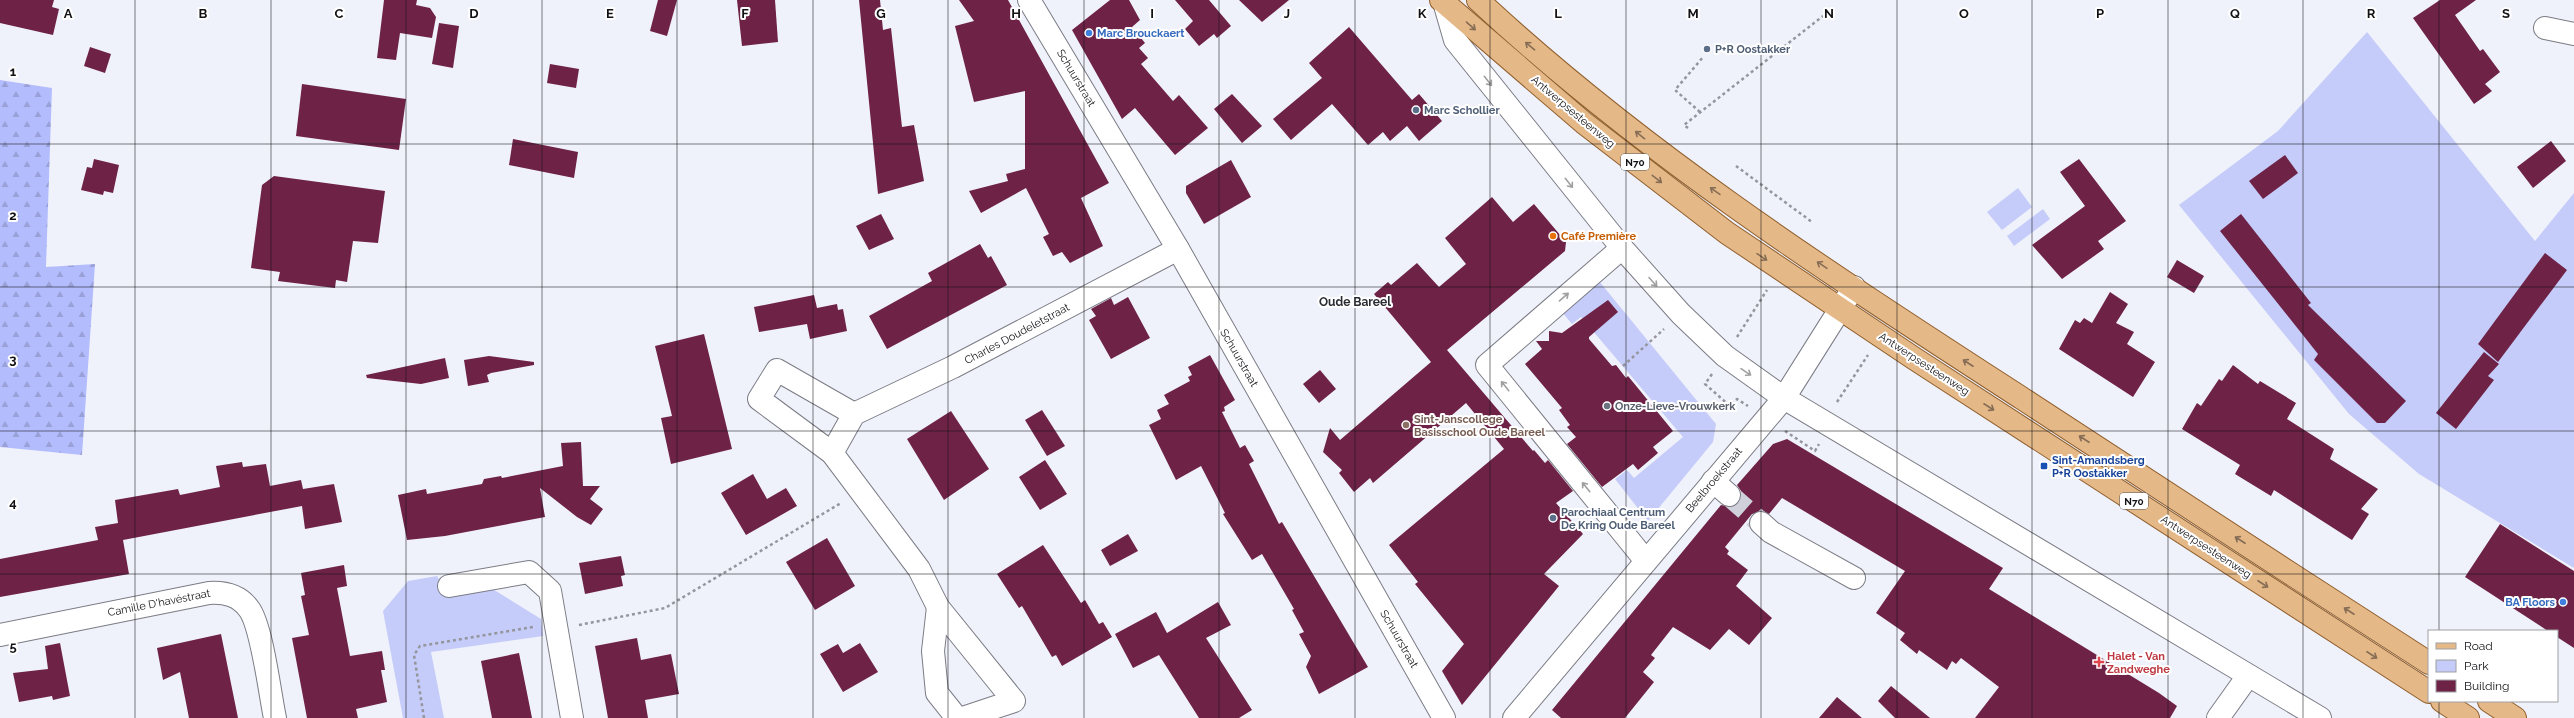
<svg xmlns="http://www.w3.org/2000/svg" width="2574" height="718" viewBox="0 0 2574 718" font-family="Raleway,sans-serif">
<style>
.green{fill:#c5ccf9}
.forest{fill:url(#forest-firs)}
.building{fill:#6e2246}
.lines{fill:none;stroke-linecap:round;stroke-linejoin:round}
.minor-tunnel{stroke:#cfd0d9;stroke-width:22;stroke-dasharray:22 11;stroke-linecap:butt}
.minor-casing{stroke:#7b7c85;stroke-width:24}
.major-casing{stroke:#8f5f2d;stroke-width:24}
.path{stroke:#95969d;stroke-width:2.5;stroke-dasharray:3 3;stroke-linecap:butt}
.minor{stroke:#fff;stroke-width:22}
.major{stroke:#e5b888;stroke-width:22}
.oneway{stroke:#866d55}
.oneway2{stroke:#a0a0a2}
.grid{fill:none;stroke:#121216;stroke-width:1;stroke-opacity:0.55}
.shop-dot{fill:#3f7fe0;stroke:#fff;stroke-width:1.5}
.service-dot{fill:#5c6f8a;stroke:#fff;stroke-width:1.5}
.food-dot{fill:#e8710a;stroke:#fff;stroke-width:1.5}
.worship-dot{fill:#6b7280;stroke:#fff;stroke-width:1.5}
.education-dot{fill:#8d6e63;stroke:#fff;stroke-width:1.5}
.transit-dot{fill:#1a4fb4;stroke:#fff;stroke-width:1.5}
.health-dot{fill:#e0444e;stroke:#fff;stroke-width:1.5}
.labels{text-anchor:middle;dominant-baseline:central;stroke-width:4;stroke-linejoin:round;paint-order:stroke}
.shield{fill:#fff;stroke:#59595c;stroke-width:1}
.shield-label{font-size:10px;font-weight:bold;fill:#121216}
.shop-label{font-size:11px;font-weight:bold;fill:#366cbe;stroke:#fff;text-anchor:start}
.service-label{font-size:11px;font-weight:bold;fill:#4e5e75;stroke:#fff;text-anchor:start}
.street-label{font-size:11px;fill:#121216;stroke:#fff}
.food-label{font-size:11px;font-weight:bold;fill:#c56008;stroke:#fff;text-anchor:start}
.worship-label{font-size:11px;font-weight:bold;fill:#5b616d;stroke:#fff;text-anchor:start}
.education-label{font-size:11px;font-weight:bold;fill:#785e54;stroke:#fff;text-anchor:start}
.transit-label{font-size:11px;font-weight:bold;fill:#164399;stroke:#fff;text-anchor:start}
.health-label{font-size:11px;font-weight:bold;fill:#be3a42;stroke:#fff;text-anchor:start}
.neighbourhood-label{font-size:12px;font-weight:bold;fill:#2a2c33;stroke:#fff}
.grid-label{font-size:13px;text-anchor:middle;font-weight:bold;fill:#121216;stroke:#fff;stroke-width:4;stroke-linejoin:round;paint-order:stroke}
</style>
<defs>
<pattern id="forest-firs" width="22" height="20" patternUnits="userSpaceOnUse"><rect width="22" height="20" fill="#b3bdfd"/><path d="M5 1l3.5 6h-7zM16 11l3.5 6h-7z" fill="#99a1d8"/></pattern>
</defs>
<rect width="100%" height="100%" fill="#f0f2fb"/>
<g class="green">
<polygon points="2367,32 2535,241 2574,193 2574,568 2419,474 2349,414 2179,205 2278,131"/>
<polygon points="2018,188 2032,207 2002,230 1987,212"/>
<polygon points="2043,209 2050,219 2014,246 2007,236"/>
<polygon points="1599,281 1716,424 1713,442 1648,521 1615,479 1627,470 1634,478 1683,437 1581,317 1572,324 1562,312"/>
<polygon points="437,576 450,596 491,588 541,619 543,636 431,652 444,718 403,718 383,611 408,581"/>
</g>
<polygon class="forest" points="0,80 52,88 46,267 95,264 82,455 0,447"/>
<g class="building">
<polygon points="0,0 54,0 52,7 59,9 53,35 0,23"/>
<polygon points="384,0 417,0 416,5 430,8 436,17 432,38 400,33 396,60 377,58"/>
<polygon points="658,0 677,0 667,36 650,31"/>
<polygon points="737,0 775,0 778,42 742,46"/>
<polygon points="859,0 880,0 883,30 891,28 902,127 914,125 924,181 878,194"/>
<polygon points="959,0 1008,0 1109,183 1081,198 1103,246 1070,263 1062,252 1053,256 1043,237 1049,234 1026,188 981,213 969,191 1008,181 1006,174 1025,169 1025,91 974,102 955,26 974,21"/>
<polygon points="1110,0 1129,0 1140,20 1132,27 1145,43 1139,48 1148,58 1141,64 1173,101 1179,95 1208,128 1175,155 1135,108 1122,119 1072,30"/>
<polygon points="1175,0 1209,0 1231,26 1217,38 1214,34 1199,46 1185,29 1193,21"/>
<polygon points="1239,0 1289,0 1262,22"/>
<polygon points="2440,0 2476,0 2455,15 2480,51 2483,49 2500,72 2485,84 2492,91 2474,104 2413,18"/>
<polygon points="439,23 459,26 453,68 432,64"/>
<polygon points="1349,27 1412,100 1419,94 1442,121 1419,141 1407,126 1390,141 1383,132 1368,145 1332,104 1291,140 1273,119 1322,78 1309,63"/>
<polygon points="90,47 111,54 105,73 84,66"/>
<polygon points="550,64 579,69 576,88 547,83"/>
<polygon points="302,84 406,99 399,150 296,136"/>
<polygon points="1232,94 1262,126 1242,143 1214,109"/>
<polygon points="513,139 578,152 574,178 509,165"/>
<polygon points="2551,141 2566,161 2533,188 2517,167"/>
<polygon points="2285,155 2298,173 2263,199 2249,181"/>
<polygon points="94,159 119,165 113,193 104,191 103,195 81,190 87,167 92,168"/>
<polygon points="2079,159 2126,221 2098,241 2104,249 2062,279 2032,245 2085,206 2060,172"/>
<polygon points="1231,160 1251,197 1204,224 1186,193 1186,186"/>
<polygon points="274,176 385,191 378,243 353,241 347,282 336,280 335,288 278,281 280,272 251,268 262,185"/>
<polygon points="1492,197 1513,222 1534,204 1566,242 1565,251 1447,350 1533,451 1534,450 1545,463 1548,460 1573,491 1556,503 1583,534 1544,574 1559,586 1462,705 1442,671 1464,644 1415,584 1418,582 1389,545 1504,449 1466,403 1373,483 1370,478 1354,492 1339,473 1342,470 1323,452 1330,428 1340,440 1431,362 1374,294 1388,282 1391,285 1417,263 1439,287 1466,264 1445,238"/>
<polygon points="881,214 894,239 869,250 856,226"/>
<polygon points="2241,214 2311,303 2308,305 2406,401 2385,423 2377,423 2314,360 2318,354 2220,231"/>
<polygon points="980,244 988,258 991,256 1007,285 887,349 869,316 932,281 928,273"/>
<polygon points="2545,253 2567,270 2498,362 2478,344"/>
<polygon points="2177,260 2204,276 2194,293 2167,277"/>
<polygon points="2110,292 2128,304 2116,323 2134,332 2127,344 2155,362 2133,397 2059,349 2075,320 2080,323 2084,318 2092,323"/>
<polygon points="814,295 817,308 837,304 838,310 843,309 847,331 810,339 807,324 759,332 754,307"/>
<polygon points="1128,297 1150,338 1111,359 1089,320 1096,316 1091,309 1111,298 1114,305"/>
<polygon points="1608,300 1618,312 1589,337 1589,339 1612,366 1616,365 1626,378 1628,376 1673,431 1653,447 1658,453 1638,470 1633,464 1602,487 1567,444 1576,437 1567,427 1570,425 1559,410 1562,408 1525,364 1542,349 1536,341 1549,341 1549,331 1562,333"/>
<polygon points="704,334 732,449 671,464 661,418 672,416 655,346"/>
<polygon points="2484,352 2499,364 2488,376 2494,380 2456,429 2436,413"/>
<polygon points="1210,355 1235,400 1224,407 1225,411 1222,412 1240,448 1245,445 1254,461 1249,464 1279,524 1282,522 1368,667 1319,694 1306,667 1311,656 1299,634 1304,632 1292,610 1294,609 1262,554 1252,560 1223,514 1225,513 1201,466 1176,480 1149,425 1161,419 1157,410 1169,404 1164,395 1190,381 1188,377 1192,375 1188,367"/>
<polygon points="489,356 534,362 534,365 491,373 487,375 489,382 468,386 464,360"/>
<polygon points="445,358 449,378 421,384 367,378 366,375"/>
<polygon points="2233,365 2258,384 2260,381 2296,403 2287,419 2334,449 2330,459 2378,489 2361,509 2369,514 2352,540 2274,490 2271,496 2235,474 2240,465 2182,429 2197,403 2201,406 2219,379 2222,381"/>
<polygon points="1320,370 1336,389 1319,403 1303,384"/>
<polygon points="1042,410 1065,446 1047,456 1025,420"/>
<polygon points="951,411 989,469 944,500 907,439"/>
<polygon points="1787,439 2003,568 1989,589 2159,693 2177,706 2170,718 1975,718 1999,687 1961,658 1956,664 1952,661 1947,670 1919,650 1917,654 1900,640 1905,633 1876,613 1905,571 1782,498 1769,514 1763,511 1752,514 1725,547 1729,551 1727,554 1748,570 1736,586 1772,618 1749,645 1729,629 1710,650 1673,627 1651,655 1655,658 1643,672 1654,682 1625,718 1561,718 1552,710 1721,505 1733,507 1739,503 1741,491 1737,485 1773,444"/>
<polygon points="581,442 583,486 600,486 590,499 603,509 591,525 577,517 540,488 545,517 445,536 407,540 398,495 426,489 427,494 482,484 484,479 501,476 502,478 563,466 561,443"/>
<polygon points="1045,460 1067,494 1040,510 1019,477"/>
<polygon points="242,462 243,467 266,464 270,486 301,480 303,489 334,484 342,522 305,529 302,506 123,540 129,574 0,597 0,559 98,540 95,527 118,523 115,500 178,489 180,495 220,487 216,466"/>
<polygon points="753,474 767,499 786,488 797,506 746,535 721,493"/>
<polygon points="2500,524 2574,571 2574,648 2557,637 2557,631 2548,631 2465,577"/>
<polygon points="1128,534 1138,551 1110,566 1101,550"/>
<polygon points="827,538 855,586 815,610 786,562"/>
<polygon points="1043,545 1081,603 1085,600 1099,624 1103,622 1112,637 1062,666 1056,655 1052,657 1022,606 1019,608 997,574"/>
<polygon points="621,556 625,575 621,576 623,586 585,594 579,563"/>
<polygon points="344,565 347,586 337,588 350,656 382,651 385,670 381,670 387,702 356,709 358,718 307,718 292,638 309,635 301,596 305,595 301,573"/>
<polygon points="1218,602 1231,625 1206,638 1252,710 1239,718 1199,718 1159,655 1133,668 1115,634 1156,612 1167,633"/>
<polygon points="221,634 238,718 189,718 180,672 163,680 157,648"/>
<polygon points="637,638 641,660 671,654 679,694 645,700 648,718 608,718 595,646"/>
<polygon points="60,643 70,696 53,700 52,696 19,702 13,673 48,669 45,646"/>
<polygon points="860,643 878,672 843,692 820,654 838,644 843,653"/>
<polygon points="519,653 532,718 492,718 481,661"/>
<polygon points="1891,686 1930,718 1895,718 1878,701"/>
<polygon points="1837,697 1862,718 1819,718"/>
</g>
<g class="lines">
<polyline class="minor-tunnel" points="1729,495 1761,523"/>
<g class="minor-casing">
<g id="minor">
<polyline points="1029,0 1178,249 1444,718"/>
<polyline points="1444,2 1455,40 1622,248 1681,314 1725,356 1784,398 2320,718"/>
<polyline points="2545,28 2574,34"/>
<polyline points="1622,248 1487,365 1646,561"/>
<polyline points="832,453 759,399 777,370 854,414"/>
<polyline points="1713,481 1729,495"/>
<polyline points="1761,523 1771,532 1854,578"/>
<polyline points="449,586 529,572 550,591 572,718"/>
<polyline points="938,607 933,651 937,693 957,718"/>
<path d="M0 635 209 593C225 592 239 595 249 609 262 626 270 695 275 718"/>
<polyline points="963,718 1014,701 938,607 919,569 832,453 854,414 953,367 1178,249"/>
<polyline points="1514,718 1784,398 1854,287"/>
<polyline points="2218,718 2248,676"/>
</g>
</g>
<g class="major-casing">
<g id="major">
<polyline points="1441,0 1584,123 1727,233 1915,359 2429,692"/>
<path d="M1478 0C1643 154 1835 277 2023 399 2159 487 2293 576 2429 663"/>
<polyline points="2442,701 2468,718"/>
<polyline points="2489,701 2515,718"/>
</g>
</g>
<g class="path">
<polyline points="1700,112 1675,90 1704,56"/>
<polyline points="1688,128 1684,125 1823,16"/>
<polyline points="1736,166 1812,222"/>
<polyline points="1737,337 1767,290"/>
<polyline points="1623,366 1664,329"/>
<polyline points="1712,374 1705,384 1730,406 1737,399 1748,406"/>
<polyline points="1837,402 1868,355"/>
<polyline points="1785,431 1815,451 1819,444"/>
<polyline points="579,625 665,608 841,503"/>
<polyline points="424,718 414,655 420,646 533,627"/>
</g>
<use href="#minor" class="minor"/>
<use href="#major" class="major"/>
</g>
<defs><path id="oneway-shaft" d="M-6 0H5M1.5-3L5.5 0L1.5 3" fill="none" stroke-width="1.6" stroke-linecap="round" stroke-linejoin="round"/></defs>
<g class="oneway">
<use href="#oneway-shaft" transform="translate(1471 26) rotate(41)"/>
<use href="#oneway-shaft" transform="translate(1530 46) rotate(-140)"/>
<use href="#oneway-shaft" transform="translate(1640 135) rotate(-141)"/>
<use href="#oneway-shaft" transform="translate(1657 179) rotate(38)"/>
<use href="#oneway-shaft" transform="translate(1715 191) rotate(-145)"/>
<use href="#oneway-shaft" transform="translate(1762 257) rotate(34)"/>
<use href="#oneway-shaft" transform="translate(1822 265) rotate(-146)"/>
<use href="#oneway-shaft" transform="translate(1968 363) rotate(-147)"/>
<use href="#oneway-shaft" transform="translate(1989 407) rotate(33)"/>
<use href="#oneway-shaft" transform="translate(2084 439) rotate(-147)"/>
<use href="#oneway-shaft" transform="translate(2240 540) rotate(-147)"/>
<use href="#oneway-shaft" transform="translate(2263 584) rotate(33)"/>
<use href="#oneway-shaft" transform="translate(2349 611) rotate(-147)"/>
<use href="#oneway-shaft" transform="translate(2372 655) rotate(33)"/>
</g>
<g class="oneway2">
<use href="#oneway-shaft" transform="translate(1488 81) rotate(52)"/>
<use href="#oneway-shaft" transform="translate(1569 183) rotate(52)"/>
<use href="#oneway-shaft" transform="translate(1653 282) rotate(48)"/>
<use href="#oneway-shaft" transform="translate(1564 297) rotate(-41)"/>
<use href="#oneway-shaft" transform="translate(1746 372) rotate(34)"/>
<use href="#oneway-shaft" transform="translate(1505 386) rotate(-129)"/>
<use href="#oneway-shaft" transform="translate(1586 487) rotate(-129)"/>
</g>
<path class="grid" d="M135 0V718M271 0V718M406 0V718M542 0V718M677 0V718M813 0V718M948 0V718M1084 0V718M1219 0V718M1355 0V718M1490 0V718M1626 0V718M1761 0V718M1897 0V718M2032 0V718M2168 0V718M2303 0V718M2439 0V631M0 144H2574M0 287H2574M0 431H2574M0 574H2574M2439 701V718"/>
<g class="shop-dot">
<circle cx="1089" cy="33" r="4"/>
<circle cx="2563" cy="602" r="4"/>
</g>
<g class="service-dot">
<circle cx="1707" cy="49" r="4"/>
<circle cx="1416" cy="110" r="4"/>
<circle cx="1553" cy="518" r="4"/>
</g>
<circle class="food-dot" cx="1553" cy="236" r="4"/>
<circle class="worship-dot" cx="1607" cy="406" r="4"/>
<circle class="education-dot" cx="1406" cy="425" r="4"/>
<rect class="transit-dot" x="2040" y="462" width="8" height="8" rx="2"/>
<path class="health-dot" d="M2097 656h4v4h4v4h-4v4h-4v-4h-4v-4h4z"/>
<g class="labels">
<g class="shield">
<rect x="1621" y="154" width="28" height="16" rx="3"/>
<rect x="2120" y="493" width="28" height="16" rx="3"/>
</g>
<g class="shield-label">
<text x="1635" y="162">N70</text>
<text x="2134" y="501">N70</text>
</g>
<g class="shop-label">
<text x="1097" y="33">Marc Brouckaert</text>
<text x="2555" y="602" text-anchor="end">BA Floors</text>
</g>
<g class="service-label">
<text x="1715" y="49">P+R Oostakker</text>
<text x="1424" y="110">Marc Schollier</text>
<text x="1561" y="512">Parochiaal Centrum<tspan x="1561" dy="13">De Kring Oude Bareel</tspan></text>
</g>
<g class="street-label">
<text transform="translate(1076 78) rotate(59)">Schuurstraat</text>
<text transform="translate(1573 112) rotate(40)">Antwerpsesteenweg</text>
<text transform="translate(1017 334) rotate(-28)">Charles Doudeletstraat</text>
<text transform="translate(1239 358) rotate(60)">Schuurstraat</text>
<text transform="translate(1924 364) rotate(33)">Antwerpsesteenweg</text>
<text transform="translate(1714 480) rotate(-50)">Beelbroekstraat</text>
<text transform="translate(2206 547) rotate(33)">Antwerpsesteenweg</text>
<text transform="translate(159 603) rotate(-11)">Camille D'havéstraat</text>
<text transform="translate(1399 639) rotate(60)">Schuurstraat</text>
</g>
<g class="food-label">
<text x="1561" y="236">Café Première</text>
</g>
<g class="worship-label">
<text x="1615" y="406">Onze-Lieve-Vrouwkerk</text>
</g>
<g class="education-label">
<text x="1414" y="419">Sint-Janscollege<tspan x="1414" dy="13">Basisschool Oude Bareel</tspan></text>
</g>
<g class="transit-label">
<text x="2052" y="460">Sint-Amandsberg<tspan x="2052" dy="13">P+R Oostakker</tspan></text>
</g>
<g class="health-label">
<text x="2107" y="656">Halet - Van<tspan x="2107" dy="13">Zandweghe</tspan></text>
</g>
<g class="neighbourhood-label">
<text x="1355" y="302">Oude Bareel</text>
</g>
</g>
<g class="grid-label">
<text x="68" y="18">A</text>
<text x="203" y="18">B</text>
<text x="339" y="18">C</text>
<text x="474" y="18">D</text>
<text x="610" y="18">E</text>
<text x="745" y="18">F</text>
<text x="881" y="18">G</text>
<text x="1016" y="18">H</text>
<text x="1152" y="18">I</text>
<text x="1287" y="18">J</text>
<text x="1422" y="18">K</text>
<text x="1558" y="18">L</text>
<text x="1693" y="18">M</text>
<text x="1829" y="18">N</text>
<text x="1964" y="18">O</text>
<text x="2100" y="18">P</text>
<text x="2235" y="18">Q</text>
<text x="2371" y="18">R</text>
<text x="2506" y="18">S</text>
<text x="13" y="76">1</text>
<text x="13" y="220">2</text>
<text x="13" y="364">3</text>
<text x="13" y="507">4</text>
<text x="13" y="651">5</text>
</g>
<rect x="2428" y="630" width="130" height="72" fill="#ffffff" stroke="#a0a0a2"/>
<rect x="2436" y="643" width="20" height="6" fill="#e5b888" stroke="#a0a0a2"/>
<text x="2464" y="650" font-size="12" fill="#121216">Road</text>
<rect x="2436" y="660" width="20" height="12" fill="#c5ccf9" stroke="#a0a0a2"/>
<text x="2464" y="670" font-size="12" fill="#121216">Park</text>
<rect x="2436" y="680" width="20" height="12" fill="#6e2246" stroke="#a0a0a2"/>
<text x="2464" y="690" font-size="12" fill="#121216">Building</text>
</svg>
